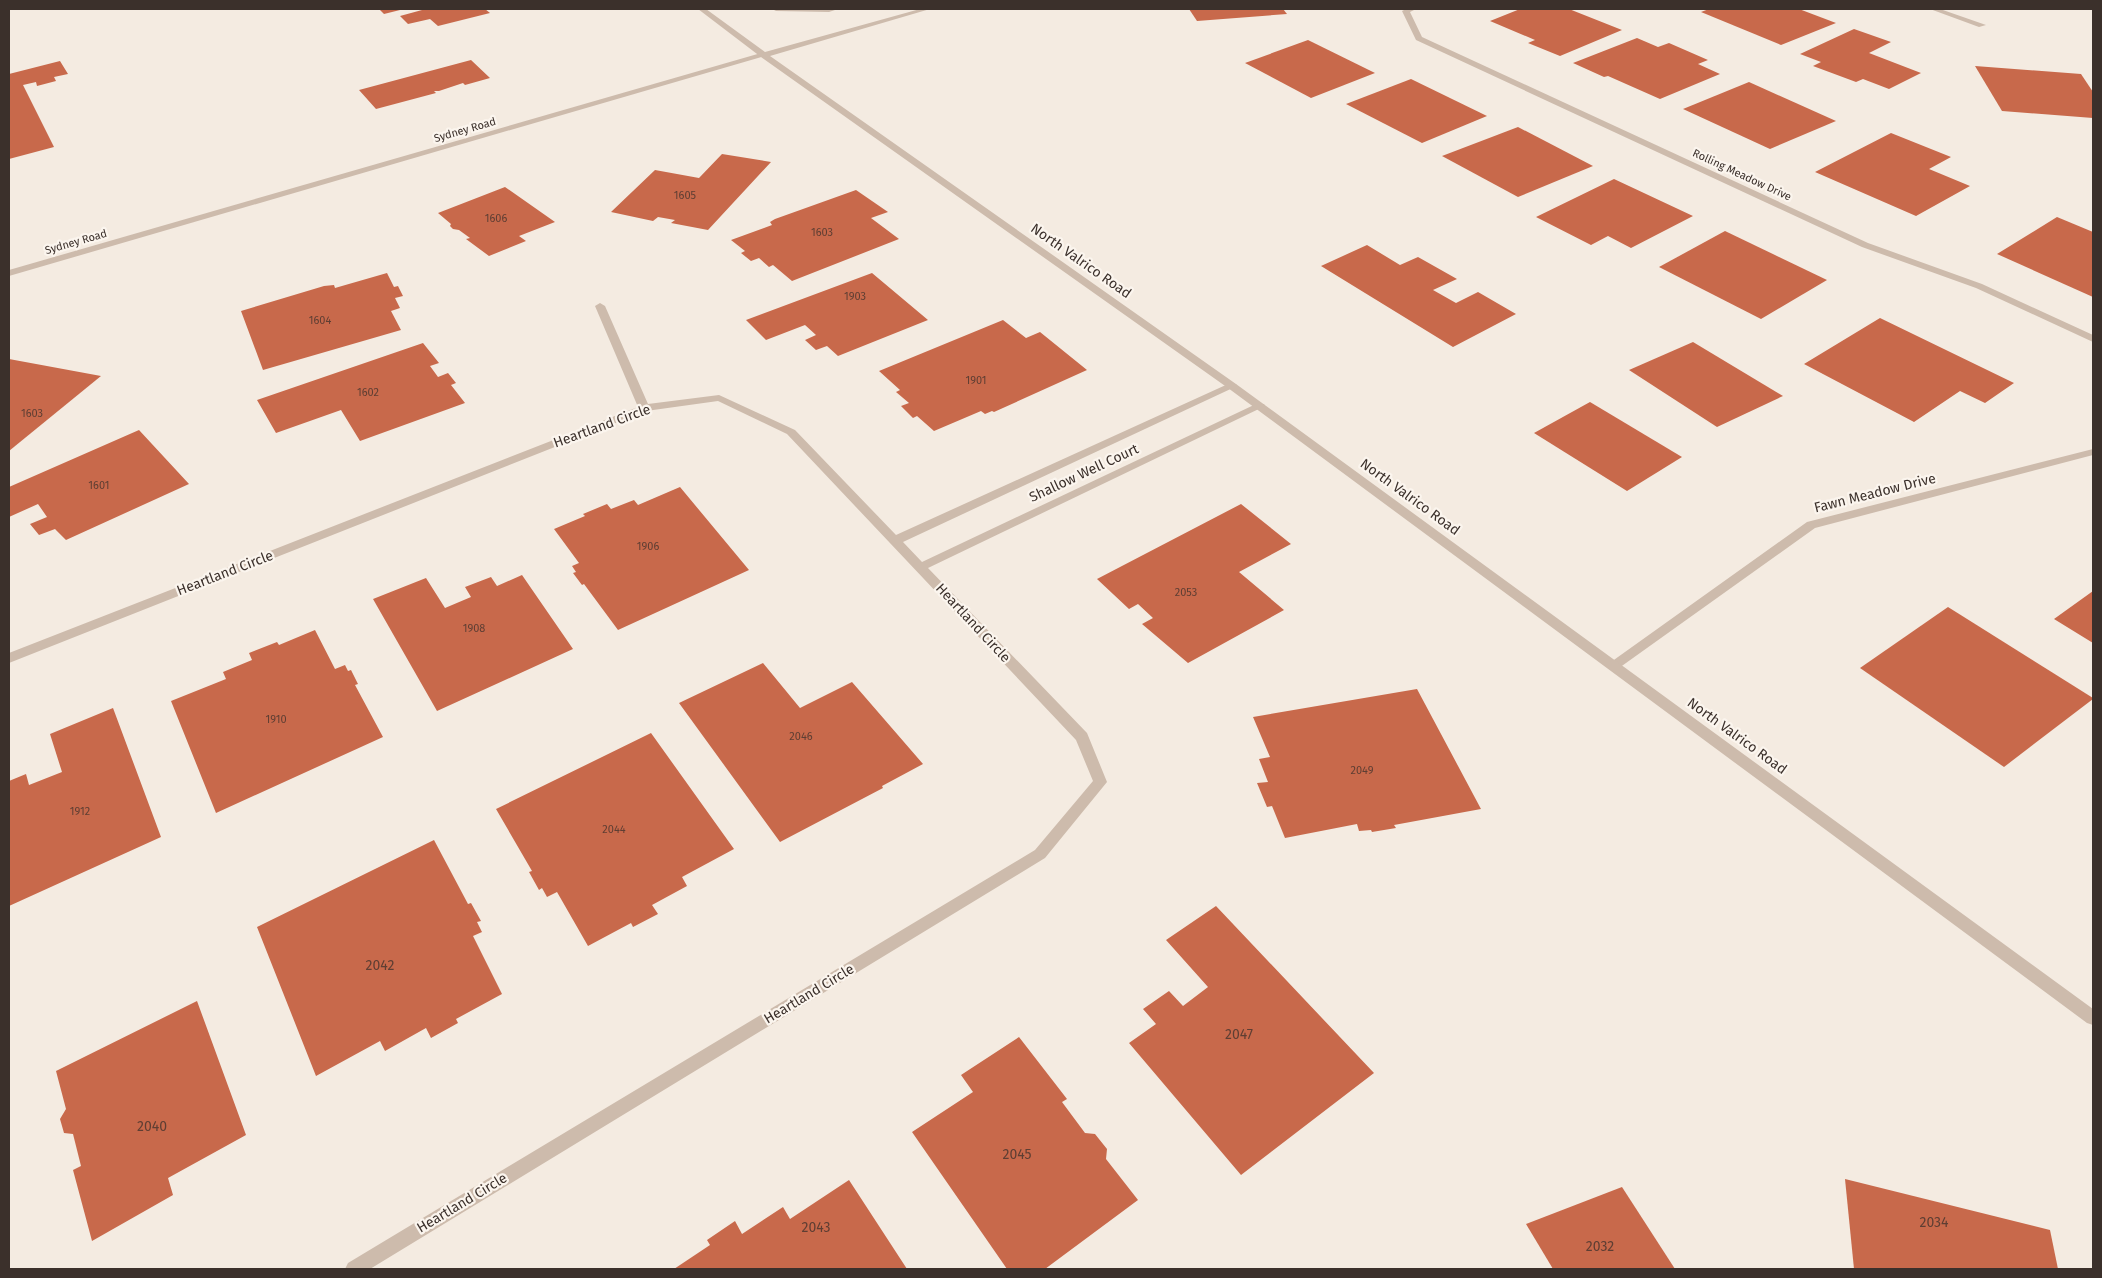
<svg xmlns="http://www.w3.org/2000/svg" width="2102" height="1278" viewBox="0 0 2102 1278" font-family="'Fira Sans',sans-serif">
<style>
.building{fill:#c8694b}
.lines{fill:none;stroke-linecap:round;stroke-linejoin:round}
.service{fill:#cdbbac;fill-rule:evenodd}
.minor{fill:#cdbbac;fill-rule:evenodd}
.tertiary{fill:#cdbbac;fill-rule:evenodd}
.labels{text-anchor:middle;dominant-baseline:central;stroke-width:4.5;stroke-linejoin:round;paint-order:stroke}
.far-street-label{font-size:11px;fill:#3b302b;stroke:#fbf5ee}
.number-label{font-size:11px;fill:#5e3e33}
.street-label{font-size:14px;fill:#3b302b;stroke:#fbf5ee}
.near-number-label{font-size:14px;fill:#5e3e33}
</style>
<rect width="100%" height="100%" fill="#f4ebe1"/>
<g class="building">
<polygon points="379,9 404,9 384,14"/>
<polygon points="420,9 485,9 490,13 438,26 430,19 408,24 400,16 422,10"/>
<polygon points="1189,9 1283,9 1287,14 1197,21"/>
<polygon points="1520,9 1569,9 1622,30 1560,56 1528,43 1535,40 1490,21"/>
<polygon points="1709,9 1799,9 1836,23 1781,45 1701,12"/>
<polygon points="1854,29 1891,42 1869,53 1921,73 1889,89 1863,79 1856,82 1813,66 1821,62 1800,54"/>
<polygon points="1637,38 1658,47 1669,43 1708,60 1698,64 1720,74 1660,99 1608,76 1604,77 1573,63"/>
<polygon points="1308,40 1375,73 1311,98 1245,63"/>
<polygon points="471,60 490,78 465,85 463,83 439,91 434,91 436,93 376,109 359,90"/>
<polygon points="60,61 68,74 54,77 56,81 37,86 36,82 23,85 54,147 9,159 9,74"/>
<polygon points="1975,66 2081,74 2093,92 2093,118 2002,111"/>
<polygon points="1411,79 1487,116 1422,143 1346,104"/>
<polygon points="1749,82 1836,121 1770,149 1683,109"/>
<polygon points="1518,127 1593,166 1518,197 1442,156"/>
<polygon points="1891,133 1951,157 1929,169 1970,186 1916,216 1815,172"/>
<polygon points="722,154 771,162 708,230 671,223 675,220 658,217 653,221 611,212 655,170 699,178"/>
<polygon points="1614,179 1693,216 1631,248 1608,236 1591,245 1536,217"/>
<polygon points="505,187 555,222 519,236 526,241 489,256 466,239 470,238 459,230 453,229 450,226 451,224 438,213"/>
<polygon points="856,190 888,212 871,218 899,239 792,281 773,265 769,267 759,258 751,261 741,253 745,251 731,240 772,225 770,222 775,219"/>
<polygon points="2057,217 2093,232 2093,297 1997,254"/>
<polygon points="1725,231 1827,280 1761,319 1659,267"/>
<polygon points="1367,245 1400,265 1418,257 1457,279 1433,290 1456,303 1478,292 1516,314 1453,347 1321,266"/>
<polygon points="387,273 394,287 398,286 403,296 395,298 400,308 391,311 401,330 263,370 241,311 324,286 334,285 335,288"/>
<polygon points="872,273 928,320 838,356 827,346 816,350 805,340 816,335 805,325 766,340 746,320"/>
<polygon points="1880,318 2014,383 1985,403 1960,391 1914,422 1804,364"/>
<polygon points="1003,320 1026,338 1040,332 1087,370 994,412 992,411 985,414 981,411 934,431 917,416 913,418 901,406 909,403 896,392 900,390 879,371"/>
<polygon points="1693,342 1783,396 1717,427 1629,370"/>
<polygon points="423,343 439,363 430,366 438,377 448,373 456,383 451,385 465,403 360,441 341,410 276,433 257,400"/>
<polygon points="9,359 101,376 9,451"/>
<polygon points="1590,402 1682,457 1627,491 1534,433"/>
<polygon points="139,430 189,484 66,540 55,529 39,535 30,524 47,517 38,504 9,517 9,487"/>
<polygon points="680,487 749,570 618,630 584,584 582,585 573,573 576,572 572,566 579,563 554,529 585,516 583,514 607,504 611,509 634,500 638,505"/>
<polygon points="1241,504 1291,544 1239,572 1284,610 1188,663 1142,624 1153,618 1138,604 1129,609 1097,579"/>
<polygon points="522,575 573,649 437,711 373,599 426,578 445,608 471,597 465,587 491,577 497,586"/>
<polygon points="2093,591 2093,643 2054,619"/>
<polygon points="1948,607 2093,698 2093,699 2004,767 1860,668"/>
<polygon points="315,630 335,669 345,665 348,671 351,670 358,684 355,685 383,737 216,813 171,701 226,679 223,672 252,660 249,653 277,642 279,645"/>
<polygon points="763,663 800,708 852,682 923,764 882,786 883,788 780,842 679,703"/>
<polygon points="1417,689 1481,809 1394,825 1396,828 1372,832 1371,830 1359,831 1357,824 1285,838 1272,806 1267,807 1257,783 1268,782 1259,759 1270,757 1253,717"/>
<polygon points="113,708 161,837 9,906 9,781 26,774 29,785 62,772 50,734"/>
<polygon points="651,733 734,849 682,877 687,886 652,905 658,914 633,927 631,923 588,946 557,892 547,897 542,888 539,890 529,872 532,871 496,809"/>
<polygon points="434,840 468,904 471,903 481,921 477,922 482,932 473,936 502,994 456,1019 458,1023 431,1038 426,1028 385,1051 380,1041 316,1076 257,927"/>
<polygon points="1216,906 1374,1073 1241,1175 1129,1043 1156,1024 1143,1009 1169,991 1183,1006 1208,987 1166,940"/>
<polygon points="197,1001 246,1135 168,1178 173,1195 92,1241 73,1170 81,1166 73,1134 64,1133 60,1119 66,1109 56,1071"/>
<polygon points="1019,1037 1067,1099 1062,1102 1085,1133 1095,1134 1107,1149 1106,1159 1138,1200 1045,1269 1007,1269 912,1132 973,1092 961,1075"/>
<polygon points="1845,1179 2050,1230 2058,1269 1854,1269"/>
<polygon points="849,1180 907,1269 674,1269 710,1245 707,1240 735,1221 742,1234 783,1207 790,1219"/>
<polygon points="1622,1187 1675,1269 1553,1269 1526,1224"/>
</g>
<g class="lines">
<polygon class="service" points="772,9 838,9 829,12 776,11"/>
<g class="minor">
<polygon points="1406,9 1416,9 1410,12 1422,37 1868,243 1982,284 2093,335 2093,342 1976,288 1862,247 1416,40 1402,11"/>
<polygon points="1930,9 1940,9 1986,25 1979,27"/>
<polygon points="761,53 768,55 9,276 9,270"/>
<polygon points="600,303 605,306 648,404 719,395 795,430 896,535 1228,384 1236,384 1237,386 903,542 922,562 1256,404 1264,404 1265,406 928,568 1087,733 1107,782 1045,858 370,1269 345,1269 348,1263 1035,850 1093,781 1076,740 787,434 718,401 646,411 9,663 9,653 638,407 595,306"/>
<polygon points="2093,449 2093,455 1815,528 1619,668 1611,668 1609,665 1611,662 1807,522"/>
</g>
<polygon class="tertiary" points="698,9 706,9 765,52 920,9 930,9 770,56 1236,384 2093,1009 2093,1025 2087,1023 1228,388 761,57"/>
</g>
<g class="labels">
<g class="far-street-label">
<text transform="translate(465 130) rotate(-16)">Sydney Road</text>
<text transform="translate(1742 175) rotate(25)">Rolling Meadow Drive</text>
<text transform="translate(76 242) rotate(-16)">Sydney Road</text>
</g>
<g class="number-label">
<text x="685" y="195">1605</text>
<text x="496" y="218">1606</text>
<text x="822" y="232">1603</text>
<text x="855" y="296">1903</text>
<text x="320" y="320">1604</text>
<text x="976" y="380">1901</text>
<text x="368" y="392">1602</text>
<text x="32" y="413">1603</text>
<text x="99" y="485">1601</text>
<text x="648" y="546">1906</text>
<text x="1186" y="592">2053</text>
<text x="474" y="628">1908</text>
<text x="276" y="719">1910</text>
<text x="801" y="736">2046</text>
<text x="1362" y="770">2049</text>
<text x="80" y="811">1912</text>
<text x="614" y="829">2044</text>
</g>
<g class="street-label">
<text transform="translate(1081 261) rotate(35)">North Valrico Road</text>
<text transform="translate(602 426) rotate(-20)">Heartland Circle</text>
<text transform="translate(1084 473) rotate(-25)">Shallow Well Court</text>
<text transform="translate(1875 493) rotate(-14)">Fawn Meadow Drive</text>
<text transform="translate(1410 497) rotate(36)">North Valrico Road</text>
<text transform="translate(225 573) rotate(-21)">Heartland Circle</text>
<text transform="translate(973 623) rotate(47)">Heartland Circle</text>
<text transform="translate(1737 736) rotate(36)">North Valrico Road</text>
<text transform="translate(809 994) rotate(-31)">Heartland Circle</text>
<text transform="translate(462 1203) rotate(-31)">Heartland Circle</text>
</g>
<g class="near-number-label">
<text x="380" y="965">2042</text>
<text x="1239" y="1034">2047</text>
<text x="152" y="1126">2040</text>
<text x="1017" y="1154">2045</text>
<text x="1934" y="1222">2034</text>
<text x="816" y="1227">2043</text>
<text x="1600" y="1246">2032</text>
</g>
</g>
<rect width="2102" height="1278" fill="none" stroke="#3b302b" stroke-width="20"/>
</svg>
